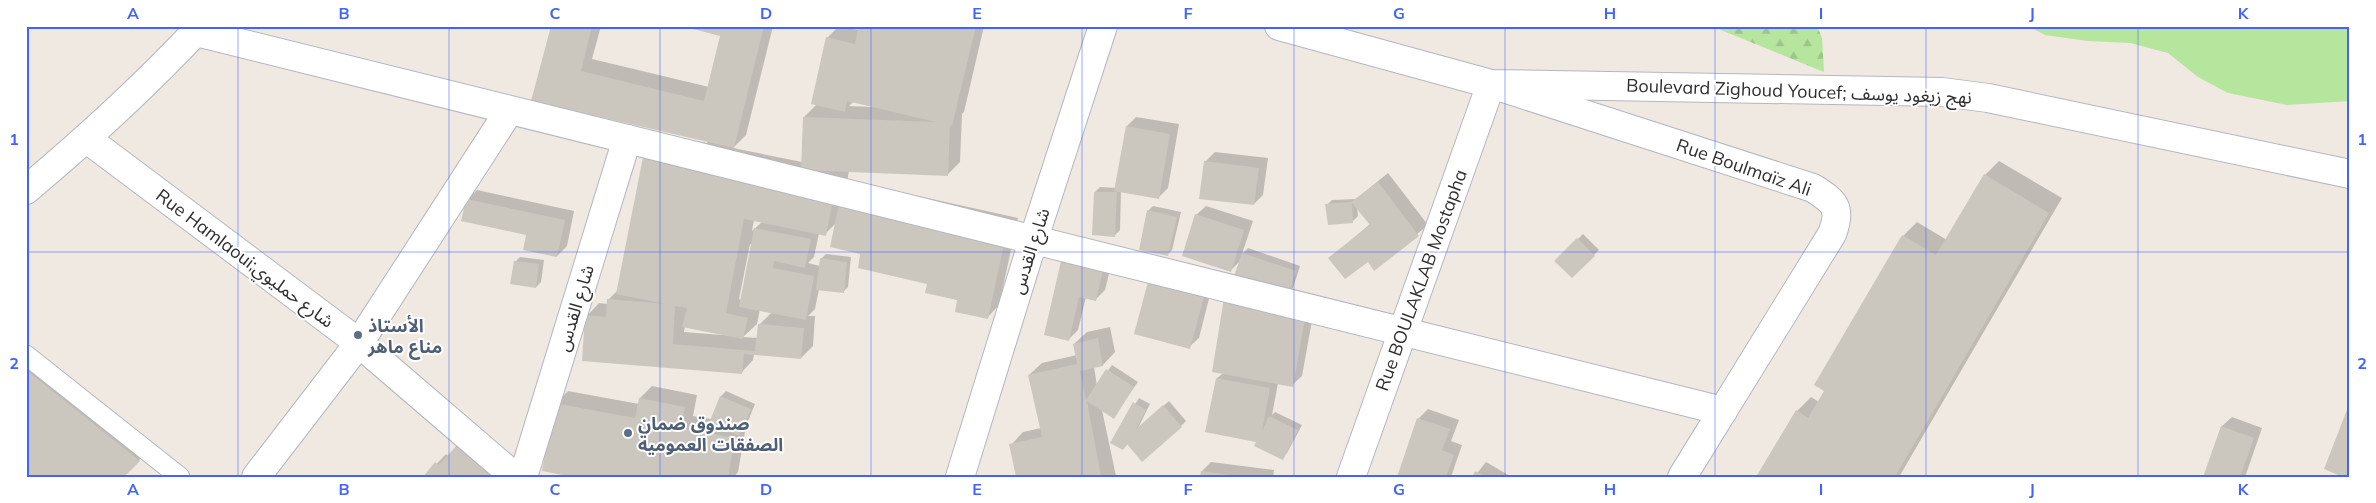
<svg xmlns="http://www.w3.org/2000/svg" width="2376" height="503" viewBox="0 0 2376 503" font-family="Mulish,'Noto Sans Arabic',sans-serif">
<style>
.grass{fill:#b6e59e}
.forest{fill:url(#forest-firs)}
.shadow{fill:#0003;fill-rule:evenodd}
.building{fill:#cbc7bf}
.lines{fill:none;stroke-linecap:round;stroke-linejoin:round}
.service-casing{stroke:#b4b7c1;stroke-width:21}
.minor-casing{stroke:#b4b7c1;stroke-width:30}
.tertiary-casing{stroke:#b4b7c1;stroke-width:30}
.service{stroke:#fff;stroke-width:19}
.minor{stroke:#fff;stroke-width:28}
.tertiary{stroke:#fff;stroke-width:28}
.grid{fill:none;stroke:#4264fb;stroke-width:1;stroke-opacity:0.55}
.service-dot{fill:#5c6f8a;stroke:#fff;stroke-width:2}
.labels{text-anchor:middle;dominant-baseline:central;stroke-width:4;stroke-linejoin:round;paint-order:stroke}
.street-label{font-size:18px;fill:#2e2e2e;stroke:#fff}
.service-label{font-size:18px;font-weight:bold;fill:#4e5e75;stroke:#fff;text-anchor:start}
.neatline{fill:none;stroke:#4264fb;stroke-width:2}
.grid-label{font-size:16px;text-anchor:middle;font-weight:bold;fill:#4264fb}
</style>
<defs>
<pattern id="forest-firs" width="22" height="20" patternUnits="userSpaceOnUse" patternTransform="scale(1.25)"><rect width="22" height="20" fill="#b6e59e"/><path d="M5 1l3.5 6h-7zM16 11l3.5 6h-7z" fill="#9dc588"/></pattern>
</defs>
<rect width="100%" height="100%" fill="#efe9e1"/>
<polygon class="grass" points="2028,26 2350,26 2350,101 2287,105 2228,93 2198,77 2168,53 2130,43 2088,41 2045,35"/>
<polygon class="forest" points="1711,26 1817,26 1822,38 1824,72"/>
<g class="shadow">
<path d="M552 26H601L592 59 709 87 721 35 683 26H773L746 135 733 148 802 162 804 117 817 104 827 38 839 26 859 30 860 26H984L964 112 962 114 960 162 947 175 849 171 845 192 855 182 1018 218 999 305 987 318 929 283 862 253 836 223 825 234 819 233 814 257 808 263 820 266 821 259 826 254 851 257 848 287 843 292 819 289 815 309 808 316H815L813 346 801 358 754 354 753 360 741 373 587 316 599 303 608 304V300L618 290 660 134 707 143 708 141 532 100ZM854 101 873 106 872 107 849 106ZM754 220 762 222 752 231ZM750 244 752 245 742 300 739 299ZM760 309 772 312 759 325 758 338 743 337 757 324ZM685 326 723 334 722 335 684 332Z"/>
<polygon points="1136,117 1179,124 1168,188 1158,198 1121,191 1120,230 1115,235 1095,192 1100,187 1116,188 1127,126"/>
<polygon points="1215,152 1268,158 1263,195 1254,204 1205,162"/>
<polygon points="1999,161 2062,198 1899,477 1758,477 1797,411 1811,397 1819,402 1903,236 1917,222 1947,240 1985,175"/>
<polygon points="1388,173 1428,225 1375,269 1368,260 1330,258 1370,224 1357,207 1358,216 1353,221 1327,205 1332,200 1356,199"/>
<polygon points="477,190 574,211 567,246 557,256 528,234 467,200"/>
<polygon points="1153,206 1181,212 1172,250 1167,255 1148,211"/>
<polygon points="1206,206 1253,221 1242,254 1248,248 1300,266 1293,288 1288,293 1240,261 1230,271 1196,215"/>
<polygon points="1583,234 1599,250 1572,277 1556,261"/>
<polygon points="1115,249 1105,290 1096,299 1086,297 1078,330 1069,339 1045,334"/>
<polygon points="520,257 544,260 541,282 536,287 515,262"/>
<polygon points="1213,283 1199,338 1189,347 1136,333"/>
<polygon points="1315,304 1302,376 1292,385 1278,383 1272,415 1275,412 1302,425 1287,453 1282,458 1258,441 1217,378"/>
<polygon points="1110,327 1115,352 1103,365 1094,367 1097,386 1112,365 1138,382 1113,417 1102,410 1116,476 1017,477 1011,445 1023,432 1041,428 1029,375 1042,363 1077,355 1074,344 1087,332"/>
<polygon points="26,354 154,445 126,473 26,477"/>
<polygon points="652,386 697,395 693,416 711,419 721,396 726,391 755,404 746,426 738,472 734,477 578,477 555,404 568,391 639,404 640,398"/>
<polygon points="1139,398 1150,404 1138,428 1169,401 1186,421 1181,426 1128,444 1123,449 1112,442"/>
<polygon points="1428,409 1459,420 1451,441 1462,445 1451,477 1398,477 1418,419"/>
<polygon points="2232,417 2262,428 2245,477 2204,477 2222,426"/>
<polygon points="446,454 448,456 507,477 424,477"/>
<polygon points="1211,462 1274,470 1273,477 1201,477 1202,471"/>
<polygon points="1486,462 1510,476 1510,477 1474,477"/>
</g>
<g class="building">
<polygon points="551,26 592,26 581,71 704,101 720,36 682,26 764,26 734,148 531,101"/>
<polygon points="859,26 976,26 952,126 950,125 948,176 801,170 803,117 936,122 847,101 845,112 811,104 826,37 855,44"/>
<polygon points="1126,126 1170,134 1159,199 1114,191"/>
<polygon points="645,147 836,185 826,236 744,219 726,313 748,318 743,339 682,327 687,308 675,306 673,344 755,351 758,324 804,328 801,359 744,354 742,374 582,361 585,315 606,317 607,299 666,304 616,294"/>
<polygon points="1204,161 1259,168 1254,205 1199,199"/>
<polygon points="1984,174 2049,213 1895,477 1756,477 1796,410 1808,418 1824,391 1814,385 1902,235 1936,255"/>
<polygon points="1378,182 1419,236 1374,271 1368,262 1345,279 1328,258 1370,225 1352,203 1353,223 1328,225 1325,204 1351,202"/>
<polygon points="1094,192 1117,192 1115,237 1092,235"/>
<polygon points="841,194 1007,230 988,319 955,312 957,300 925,293 927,284 858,268 860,254 830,247"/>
<polygon points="466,199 565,220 557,257 523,250 526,235 461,221"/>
<polygon points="1147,210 1177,217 1168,256 1139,250"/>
<polygon points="1195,214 1244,230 1231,272 1182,256"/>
<polygon points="754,228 811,239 805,268 774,261 773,268 814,276 806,320 739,307"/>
<polygon points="1577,238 1595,256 1572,278 1554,261"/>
<polygon points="1064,248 1106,258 1096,301 1079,297 1069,341 1044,335"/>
<polygon points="1242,253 1296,271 1288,295 1234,276"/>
<polygon points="820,258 847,262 844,293 816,290"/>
<polygon points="514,261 539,264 536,288 510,284"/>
<polygon points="1149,278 1205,293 1190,349 1134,334"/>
<polygon points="1224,298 1306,313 1293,387 1212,372"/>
<polygon points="1098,338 1103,366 1080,371 1086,400 1106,369 1134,387 1114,419 1087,401 1101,477 1016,477 1009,444 1042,437 1028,375 1077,364 1073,344"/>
<polygon points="26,370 54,392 140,461 127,474 121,477 26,477"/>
<polygon points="1216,378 1270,388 1262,431 1269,416 1298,430 1283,460 1254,446 1256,442 1205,432"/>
<polygon points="720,396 751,409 739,436 709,423"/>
<polygon points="639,398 685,407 681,428 735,438 728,477 572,477 542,471 554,403 635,418"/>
<polygon points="1133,402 1146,410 1136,429 1163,405 1182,427 1142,462 1127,444 1123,450 1110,443"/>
<polygon points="2350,402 2350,477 2343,477 2324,469"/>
<polygon points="1417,418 1450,429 1442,450 1454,455 1446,477 1397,477"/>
<polygon points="2221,426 2254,438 2240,477 2203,477"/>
<polygon points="458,444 495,477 423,477 435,462 439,465"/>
<polygon points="1201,471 1238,476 1238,477 1200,477"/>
<polygon points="1475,471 1486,477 1472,477"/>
</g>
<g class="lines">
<g class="service-casing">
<polyline id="service" points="26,355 180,477"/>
</g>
<g class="minor-casing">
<g id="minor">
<polyline points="196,32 1723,411"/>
<polyline points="87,139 359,343 515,477"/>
<polyline points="256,477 359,343 509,111"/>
<polyline points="523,477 627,139"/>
<polyline points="960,477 1033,241 1103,26"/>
<path d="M1351 477 1491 84 1813 188C1835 202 1842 208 1832 234L1682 477"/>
</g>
</g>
<g class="tertiary-casing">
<g id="tertiary">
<polyline points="1279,26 1491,84 1942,92 1988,98 2350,174"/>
<path d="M26 190C88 138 146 85 201 26"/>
</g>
</g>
<use href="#service" class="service"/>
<use href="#minor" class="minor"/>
<use href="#tertiary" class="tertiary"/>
</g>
<path class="grid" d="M238 26V477M449 26V477M660 26V477M871 26V477M1082 26V477M1294 26V477M1505 26V477M1715 26V477M1926 26V477M2138 26V477M26 252H2350"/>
<g class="service-dot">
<circle cx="358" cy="335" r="5"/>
<circle cx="628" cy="433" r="5"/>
</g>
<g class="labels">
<g class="street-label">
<text transform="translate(1799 91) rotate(2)">Boulevard Zighoud Youcef; نهج زيغود يوسف</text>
<text transform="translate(1744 167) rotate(19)">Rue Boulmaïz Ali</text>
<text transform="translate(1030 251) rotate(-72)">شارع القدس</text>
<text transform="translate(245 258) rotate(37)">Rue Hamlaoui;شارع حمليوي</text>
<text transform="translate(1421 280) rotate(-70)">Rue BOULAKLAB Mostapha</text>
<text transform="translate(575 308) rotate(-73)">شارع القدس</text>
</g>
<g class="service-label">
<text x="368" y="325">الأستاذ<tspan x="368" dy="21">مناع ماهر</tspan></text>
<text x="638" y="423">صندوق ضمان<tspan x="638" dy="21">الصفقات العمومية</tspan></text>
</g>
</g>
<rect width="2376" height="503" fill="none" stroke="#ffffff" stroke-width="55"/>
<rect x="28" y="28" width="2320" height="448" class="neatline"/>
<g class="grid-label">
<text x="133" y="19">A</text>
<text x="344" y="19">B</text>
<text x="555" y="19">C</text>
<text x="766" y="19">D</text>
<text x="977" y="19">E</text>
<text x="1188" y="19">F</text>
<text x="1399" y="19">G</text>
<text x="1610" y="19">H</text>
<text x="1821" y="19">I</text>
<text x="2032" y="19">J</text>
<text x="2243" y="19">K</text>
<text x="14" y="145">1</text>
<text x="2362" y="145">1</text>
<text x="14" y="369">2</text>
<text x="2362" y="369">2</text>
<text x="133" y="495">A</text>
<text x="344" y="495">B</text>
<text x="555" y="495">C</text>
<text x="766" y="495">D</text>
<text x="977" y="495">E</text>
<text x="1188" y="495">F</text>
<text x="1399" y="495">G</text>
<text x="1610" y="495">H</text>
<text x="1821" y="495">I</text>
<text x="2032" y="495">J</text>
<text x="2243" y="495">K</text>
</g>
</svg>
